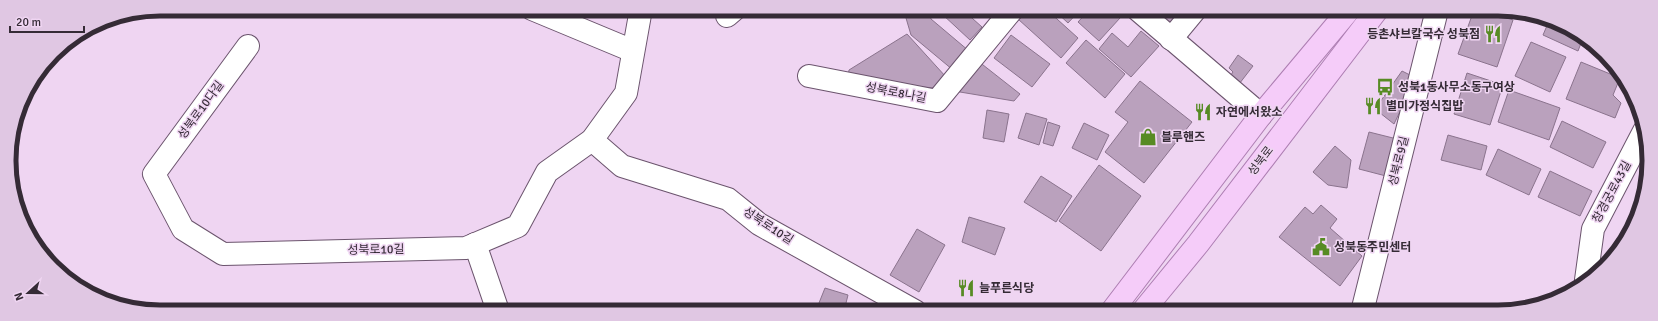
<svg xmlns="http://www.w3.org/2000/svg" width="1658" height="321" viewBox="0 0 1658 321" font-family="Signika,'Noto Sans KR',sans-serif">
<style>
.building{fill:#baa1bd;stroke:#8a738d}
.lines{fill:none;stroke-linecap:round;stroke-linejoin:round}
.minor-casing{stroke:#6b546d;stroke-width:24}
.major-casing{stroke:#ad7eb2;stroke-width:24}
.minor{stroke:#fff;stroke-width:22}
.major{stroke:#f5ccf9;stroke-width:22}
.labels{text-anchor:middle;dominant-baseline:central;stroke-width:3;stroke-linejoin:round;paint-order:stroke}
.poi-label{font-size:12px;font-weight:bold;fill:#352b36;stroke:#efd5f2;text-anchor:start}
.street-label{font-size:12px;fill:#352b36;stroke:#efd5f2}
.rim{fill:none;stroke:#352b36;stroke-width:5}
</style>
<rect width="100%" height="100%" fill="#efd5f2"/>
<g class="building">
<polygon points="912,10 928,10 931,19 969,51 953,70 911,35 906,18"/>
<polygon points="946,10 963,10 982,27 970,40 942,14"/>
<polygon points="1026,10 1047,10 1078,38 1061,58 1018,19"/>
<polygon points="1054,10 1080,10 1068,23"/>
<polygon points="1089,10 1111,10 1120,18 1099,41 1078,22"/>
<polygon points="1156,10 1187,10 1169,30 1151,15"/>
<polygon points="1265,10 1280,10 1274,17"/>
<polygon points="1474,10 1486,10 1513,20 1497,67 1458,54"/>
<polygon points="1549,21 1573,29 1583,38 1578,51 1543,35"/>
<polygon points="1141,31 1159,46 1131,77 1099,49 1112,33 1128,47"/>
<polygon points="907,34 946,77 936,88 867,83 848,77 849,70"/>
<polygon points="1011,35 1050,64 1032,87 994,58"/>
<polygon points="1086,40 1125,74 1105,98 1066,63"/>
<polygon points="1531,42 1566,57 1550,92 1515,76"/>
<polygon points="1589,43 1606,58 1586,49"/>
<polygon points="1238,55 1253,66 1236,88 1227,80 1233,72 1229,68"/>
<polygon points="978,61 1020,94 1014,101 954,91"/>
<polygon points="1581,62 1620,78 1613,95 1621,103 1615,118 1566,99"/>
<polygon points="1402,71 1416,78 1394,124 1375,109"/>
<polygon points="1467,73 1503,85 1490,125 1454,114"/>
<polygon points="1140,81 1192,122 1144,183 1105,152 1128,122 1115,112"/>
<polygon points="1509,90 1560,108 1549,140 1498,122"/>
<polygon points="987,110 1009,114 1004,142 983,138"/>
<polygon points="1026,113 1047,119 1039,145 1018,138"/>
<polygon points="1562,121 1606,142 1593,168 1550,147"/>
<polygon points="1048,122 1060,126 1053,146 1043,143"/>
<polygon points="1084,123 1109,135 1097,160 1072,148"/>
<polygon points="1369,132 1397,139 1386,176 1359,169"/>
<polygon points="1448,135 1487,146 1481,170 1441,160"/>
<polygon points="1335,146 1351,160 1347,188 1328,185 1313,172"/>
<polygon points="1498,149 1541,169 1529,195 1486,175"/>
<polygon points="1099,165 1141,196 1101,251 1059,221"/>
<polygon points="1550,171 1592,191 1580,216 1538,197"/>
<polygon points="1041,176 1072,196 1056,222 1024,202"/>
<polygon points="1321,205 1337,219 1330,228 1362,256 1340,286 1279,237 1305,207 1313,214"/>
<polygon points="969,217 1005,228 995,255 962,242"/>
<polygon points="917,229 945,245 919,292 890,275"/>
<polygon points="825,288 848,295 844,311 827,311 817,308"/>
</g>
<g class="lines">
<g class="minor-casing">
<g id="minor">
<polyline points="532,9 633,51"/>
<polyline points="1138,10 1261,115"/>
<polyline points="727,16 734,10"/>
<polyline points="1171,39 1195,10"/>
<polyline points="248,46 154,174 183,229 223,254 466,248 518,226 547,172 592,140 626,93 641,9"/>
<polyline points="809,76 937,101 1012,10"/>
<polyline points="592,140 622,166 728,199 759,224 915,311"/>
<polyline points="475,244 498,311"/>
<polyline points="1586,280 1593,229 1644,131"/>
<polyline points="1362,312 1437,10"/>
</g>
</g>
<g class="major-casing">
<g id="major">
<polyline points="1112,311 1261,115 1349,10"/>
<polyline points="1143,311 1198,244 1377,10"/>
</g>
</g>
<use href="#minor" class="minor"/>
<use href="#major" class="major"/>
</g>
<defs>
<g id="restaurant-bare" transform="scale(1.38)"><path d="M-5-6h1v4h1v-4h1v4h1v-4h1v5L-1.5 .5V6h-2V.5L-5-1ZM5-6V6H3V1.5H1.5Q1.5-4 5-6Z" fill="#578b24" stroke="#efd5f2" stroke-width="2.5" paint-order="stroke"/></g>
<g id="bus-bare" transform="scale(1.38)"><path d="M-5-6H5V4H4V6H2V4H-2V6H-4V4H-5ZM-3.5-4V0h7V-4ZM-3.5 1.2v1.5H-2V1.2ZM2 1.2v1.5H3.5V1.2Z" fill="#578b24" stroke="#efd5f2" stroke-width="2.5" paint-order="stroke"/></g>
<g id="shop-bare" transform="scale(1.38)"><path d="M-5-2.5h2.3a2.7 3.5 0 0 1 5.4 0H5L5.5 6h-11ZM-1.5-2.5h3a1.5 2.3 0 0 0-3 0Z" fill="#578b24" stroke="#efd5f2" stroke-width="2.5" paint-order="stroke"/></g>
<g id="civic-bare" transform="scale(1.38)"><path d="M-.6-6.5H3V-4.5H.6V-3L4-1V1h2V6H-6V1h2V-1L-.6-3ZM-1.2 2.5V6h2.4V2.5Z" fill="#578b24" stroke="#efd5f2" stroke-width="2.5" paint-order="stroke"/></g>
</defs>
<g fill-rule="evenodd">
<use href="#restaurant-bare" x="1493" y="34"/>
<use href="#bus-bare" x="1385" y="87"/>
<use href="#restaurant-bare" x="1373" y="106"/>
<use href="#restaurant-bare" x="1203" y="112"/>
<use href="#shop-bare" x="1148" y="137"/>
<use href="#civic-bare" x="1321" y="247"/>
<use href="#restaurant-bare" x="966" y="288"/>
</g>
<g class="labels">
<g class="poi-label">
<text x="1480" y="34" text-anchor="end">등촌샤브칼국수 성북점</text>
<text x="1398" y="87">성북1동사무소동구여상</text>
<text x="1386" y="106">별미가정식집밥</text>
<text x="1216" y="112">자연에서왔소</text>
<text x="1161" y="137">블루핸즈</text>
<text x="1334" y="247">성북동주민센터</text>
<text x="979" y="288">늘푸른식당</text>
</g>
<g class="street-label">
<text transform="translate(896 93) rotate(11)">성북로8나길</text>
<text transform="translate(201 110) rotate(-54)">성북로10다길</text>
<text transform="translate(1261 161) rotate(-53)">성북로</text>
<text transform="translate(1399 161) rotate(-76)">성북로9길</text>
<text transform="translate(1612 192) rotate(-62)">창경궁로43길</text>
<text transform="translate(768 226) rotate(33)">성북로10길</text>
<text transform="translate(376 250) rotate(-1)">성북로10길</text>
</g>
</g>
<path d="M0 0H1658V321H0ZM160 16H1498A144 144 0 0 1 1642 160V161A144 144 0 0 1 1498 305H160A144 144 0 0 1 16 161V160A144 144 0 0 1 160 16Z" fill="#e0c7e3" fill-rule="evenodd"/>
<path class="rim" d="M160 16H1498A144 144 0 0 1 1642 160V161A144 144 0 0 1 1498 305H160A144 144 0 0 1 16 161V160A144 144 0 0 1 160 16Z"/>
<g transform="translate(28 293) rotate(249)" stroke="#efd5f2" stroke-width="3" paint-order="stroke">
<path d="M0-3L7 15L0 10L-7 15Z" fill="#352b36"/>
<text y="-6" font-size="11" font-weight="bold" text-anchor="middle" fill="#352b36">N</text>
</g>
<path d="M10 26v6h74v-6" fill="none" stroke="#352b36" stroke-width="2"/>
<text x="16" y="26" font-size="12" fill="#352b36" stroke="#efd5f2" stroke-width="3" paint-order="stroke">20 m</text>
</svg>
